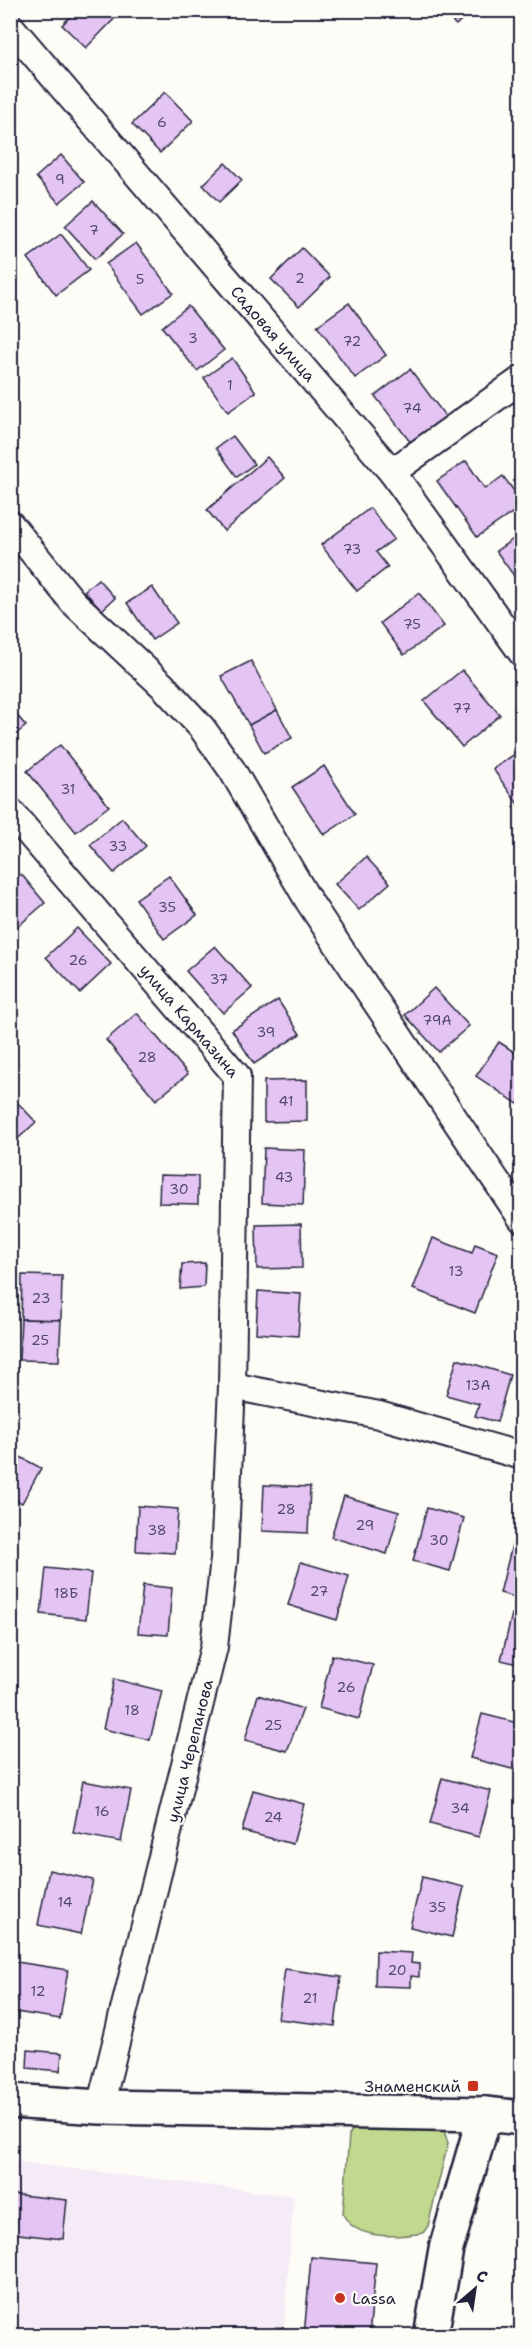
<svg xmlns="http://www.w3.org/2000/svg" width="532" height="2346" viewBox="0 0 532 2346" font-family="'Shantell Sans',sans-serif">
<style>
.built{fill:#f5ebf6}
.green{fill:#c1d88e;stroke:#727d64;stroke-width:1.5}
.building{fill:#e3c4f2;stroke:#22223b;stroke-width:1.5}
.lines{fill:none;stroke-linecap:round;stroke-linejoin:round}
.street-casing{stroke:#22223b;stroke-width:30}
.secondary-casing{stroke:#22223b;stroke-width:38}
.street{stroke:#fdfcf7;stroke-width:26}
.secondary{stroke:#fdfcf7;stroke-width:33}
.poi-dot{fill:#c8321e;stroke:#fdfcf7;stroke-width:2}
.labels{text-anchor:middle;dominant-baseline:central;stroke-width:4.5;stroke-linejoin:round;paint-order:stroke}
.number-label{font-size:14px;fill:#524a69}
.street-label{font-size:16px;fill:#22223b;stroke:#fdfcf7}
.poi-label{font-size:16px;fill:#22223b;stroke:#fdfcf7;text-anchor:end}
</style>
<rect width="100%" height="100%" fill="#fdfcf7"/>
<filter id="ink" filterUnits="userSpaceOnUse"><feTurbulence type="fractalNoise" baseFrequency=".0167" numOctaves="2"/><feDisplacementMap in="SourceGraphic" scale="12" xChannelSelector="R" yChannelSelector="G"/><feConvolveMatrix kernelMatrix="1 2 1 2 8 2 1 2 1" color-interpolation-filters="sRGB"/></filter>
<g filter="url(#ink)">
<polygon class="built" points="11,2161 294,2196 283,2335 11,2336"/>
<path class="green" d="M357 2122 435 2124 444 2131 448 2143 428 2226 423 2233C398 2237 355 2241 343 2214L349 2135Z"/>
<g class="building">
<polygon points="77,10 113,10 118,15 86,48 62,25"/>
<polygon points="441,10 468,10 469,12 456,25"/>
<polygon points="165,92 193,121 160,153 132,124"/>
<polygon points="10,96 20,107 10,116"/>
<polygon points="61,155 84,182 59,203 36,177"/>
<polygon points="225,163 242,180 219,202 203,185"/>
<polygon points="93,201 123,234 95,259 65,226"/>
<polygon points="61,234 89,270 56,295 28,258"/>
<polygon points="136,243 173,293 143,314 106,264"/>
<polygon points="302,248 330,277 299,307 271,279"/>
<polygon points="349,303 386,355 355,378 317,326"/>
<polygon points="188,306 224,350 197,371 162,327"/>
<polygon points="232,358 256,392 228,412 204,378"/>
<polygon points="410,369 449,421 414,447 375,396"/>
<polygon points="233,436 254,464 237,477 216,448"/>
<polygon points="267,457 285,478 224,531 207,510"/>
<polygon points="466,461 485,489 503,476 522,502 522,506 477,537 437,481"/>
<polygon points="370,508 394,539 376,552 388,567 357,591 321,545"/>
<polygon points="522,533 522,587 496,551"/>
<polygon points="98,579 115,598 102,610 84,591"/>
<polygon points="152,587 177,623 152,640 127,603"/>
<polygon points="419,593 444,626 404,655 380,623"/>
<polygon points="251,661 277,710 249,725 221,676"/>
<polygon points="462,670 500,715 462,747 424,701"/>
<polygon points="10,707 26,726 10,739"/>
<polygon points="277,710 292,738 264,753 249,725"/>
<polygon points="60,745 109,806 76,832 27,771"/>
<polygon points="522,749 522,810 493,769"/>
<polygon points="324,766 355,814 324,835 292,787"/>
<polygon points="122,818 146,846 114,873 90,845"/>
<polygon points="366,857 390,883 359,910 335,884"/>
<polygon points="21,874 45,903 16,928 10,922 10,883"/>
<polygon points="169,876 197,915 164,939 136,899"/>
<polygon points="77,928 111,964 80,993 46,957"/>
<polygon points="215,946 252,988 223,1013 186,971"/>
<polygon points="434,988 469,1026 439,1052 405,1015"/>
<polygon points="278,1000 300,1034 254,1064 232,1030"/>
<polygon points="137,1013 188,1074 156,1100 106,1040"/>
<polygon points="499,1042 522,1057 522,1098 518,1104 476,1076"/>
<polygon points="307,1080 307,1121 264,1122 264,1081"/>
<polygon points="16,1101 36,1122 10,1146 10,1106"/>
<polygon points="264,1148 305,1150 303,1205 262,1203"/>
<polygon points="160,1175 198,1176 198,1204 159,1203"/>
<polygon points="301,1224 302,1268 257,1269 256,1225"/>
<polygon points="433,1238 472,1253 475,1244 498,1253 475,1313 413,1289"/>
<polygon points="205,1263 204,1287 180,1289 182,1264"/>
<polygon points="22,1275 62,1276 61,1320 21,1319"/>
<polygon points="258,1291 301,1294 298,1336 256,1333"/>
<polygon points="21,1319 61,1320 59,1361 19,1360"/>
<polygon points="457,1359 510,1375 497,1422 475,1416 479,1404 446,1395"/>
<polygon points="11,1452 41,1468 22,1503 10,1497"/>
<polygon points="264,1485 310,1487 308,1533 262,1531"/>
<polygon points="344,1496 399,1512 387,1554 331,1537"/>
<polygon points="138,1506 178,1509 175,1553 136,1551"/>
<polygon points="427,1508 464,1518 450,1571 413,1561"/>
<polygon points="512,1545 522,1548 522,1599 500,1593"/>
<polygon points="301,1562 349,1576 337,1620 288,1605"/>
<polygon points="46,1568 91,1573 86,1619 41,1614"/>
<polygon points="143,1585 172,1588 168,1635 138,1633"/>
<polygon points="512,1614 522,1616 522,1665 501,1660"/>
<polygon points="332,1655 373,1665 359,1719 319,1708"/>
<polygon points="114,1679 162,1691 150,1740 103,1729"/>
<polygon points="258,1695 303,1709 287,1751 245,1740"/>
<polygon points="482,1714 522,1724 522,1746 516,1770 470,1758"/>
<polygon points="442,1778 491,1791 479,1837 430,1824"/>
<polygon points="83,1781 131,1790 121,1842 73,1833"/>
<polygon points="253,1790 304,1804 293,1844 242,1831"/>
<polygon points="49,1870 93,1880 81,1934 38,1925"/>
<polygon points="422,1877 464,1887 452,1937 410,1927"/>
<polygon points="376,1951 412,1953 411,1963 419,1964 419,1977 411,1976 411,1987 375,1986"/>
<polygon points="10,1961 68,1970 60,2019 10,2011"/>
<polygon points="285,1969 341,1977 335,2026 278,2019"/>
<polygon points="28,2050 62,2053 60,2071 27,2068"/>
<polygon points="10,2194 67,2200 63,2239 10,2233"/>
<polygon points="311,2257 376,2263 369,2336 304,2336"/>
</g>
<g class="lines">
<g class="street-casing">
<g id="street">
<path id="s1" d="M10 26 392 472 522 653"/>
<polyline points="392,472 522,379"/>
<polyline points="10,524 73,602 163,686 202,728 232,770 308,900 349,962 522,1219"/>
<path id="s2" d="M10 811 237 1076 232 1386 224 1559 214 1647 100 2107"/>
<polyline points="232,1386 379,1415 522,1456"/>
</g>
</g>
<g class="secondary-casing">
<g id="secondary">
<polyline points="10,2101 100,2107 485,2114 522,2118"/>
<polyline points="431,2336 446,2249 485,2114"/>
</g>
</g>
<use href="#street" class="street"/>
<use href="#secondary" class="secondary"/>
</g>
</g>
<g class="poi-dot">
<rect x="467" y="2080" width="12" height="12" rx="3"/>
<circle cx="340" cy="2298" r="6"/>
</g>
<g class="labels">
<g class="number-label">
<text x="162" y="122">6</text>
<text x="60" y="179">9</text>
<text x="94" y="230">7</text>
<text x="300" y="278">2</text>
<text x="140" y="279">5</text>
<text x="193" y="338">3</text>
<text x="352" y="341">72</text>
<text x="230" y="385">1</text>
<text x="412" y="408">74</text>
<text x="352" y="549">73</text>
<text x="412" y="624">75</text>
<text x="462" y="708">77</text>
<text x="68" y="789">31</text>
<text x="118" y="846">33</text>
<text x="167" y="907">35</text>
<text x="78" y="960">26</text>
<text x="219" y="979">37</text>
<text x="437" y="1020">79А</text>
<text x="266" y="1032">39</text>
<text x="147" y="1057">28</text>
<text x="286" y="1101">41</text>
<text x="284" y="1177">43</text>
<text x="179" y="1189">30</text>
<text x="456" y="1271">13</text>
<text x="41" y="1298">23</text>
<text x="40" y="1340">25</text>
<text x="478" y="1385">13А</text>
<text x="286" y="1509">28</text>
<text x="365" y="1525">29</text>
<text x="157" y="1530">38</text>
<text x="439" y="1540">30</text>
<text x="319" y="1591">27</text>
<text x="66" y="1593">18Б</text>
<text x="346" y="1687">26</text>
<text x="132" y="1710">18</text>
<text x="273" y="1725">25</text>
<text x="460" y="1808">34</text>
<text x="102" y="1811">16</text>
<text x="273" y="1817">24</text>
<text x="65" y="1902">14</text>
<text x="437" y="1907">35</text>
<text x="397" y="1970">20</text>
<text x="38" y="1991">12</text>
<text x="310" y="1998">21</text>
</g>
<g class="street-label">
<text stroke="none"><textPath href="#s1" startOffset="405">Садовая улица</textPath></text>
<text stroke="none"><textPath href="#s2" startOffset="276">улица Кармазина</textPath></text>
<text transform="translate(190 1751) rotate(-76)">улица Черепанова</text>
</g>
<g class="poi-label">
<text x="461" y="2086">Знаменский</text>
<text x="352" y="2298" text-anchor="start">Lassa</text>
</g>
</g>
<rect width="532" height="2346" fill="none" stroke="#fdfcf7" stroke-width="36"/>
<rect x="18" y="18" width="496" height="2310" fill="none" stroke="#22223b" stroke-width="2" filter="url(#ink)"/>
<g transform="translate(475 2289) rotate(29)" stroke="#fdfcf7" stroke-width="4.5" paint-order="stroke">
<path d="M0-4.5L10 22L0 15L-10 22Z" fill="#22223b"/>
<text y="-9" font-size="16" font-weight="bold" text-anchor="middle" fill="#22223b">С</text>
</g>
</svg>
